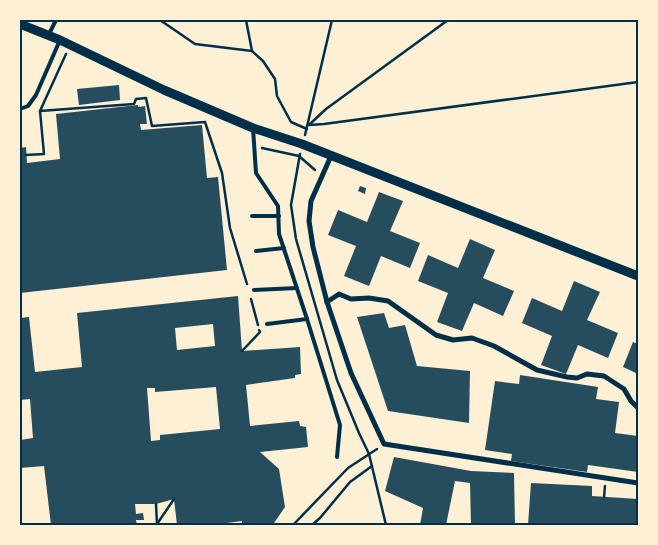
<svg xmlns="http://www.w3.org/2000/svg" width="658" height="545" viewBox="0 0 658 545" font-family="'Zilla Slab',serif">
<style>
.building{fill:#264d5e;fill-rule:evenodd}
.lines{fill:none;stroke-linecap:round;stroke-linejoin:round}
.path{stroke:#003049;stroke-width:2.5}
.service{stroke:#003049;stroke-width:4}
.minor{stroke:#003049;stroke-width:5}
.tertiary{stroke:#003049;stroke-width:9}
.neatline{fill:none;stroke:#003049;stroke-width:2}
</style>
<rect width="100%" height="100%" fill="#fdf0d5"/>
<g class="building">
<polygon points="119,85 120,100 79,105 77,89"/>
<polygon points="138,105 138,107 145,106 147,124 140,124 141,130 202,125 207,178 218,177 227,270 20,293 20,148 26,147 27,163 60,159 56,114"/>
<polygon points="360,186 366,188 365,194 358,191"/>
<polygon points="379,192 403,201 390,231 420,243 410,268 381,256 369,286 344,276 356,246 328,235 338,210 367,222"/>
<polygon points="470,239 495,250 483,278 514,291 503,316 474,303 462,331 437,322 448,293 418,281 428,255 458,268"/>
<polygon points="574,281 600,292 587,320 618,333 608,358 578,345 566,374 541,365 552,336 522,323 532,298 562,311"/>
<path d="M238 296 242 351 300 347 301 374 295 375V378L246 385 250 426 299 421 300 426 306 427 308 447 260 452 279 469 285 507 274 523 242 525V521L219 524V525H177L174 499 156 504H135L136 514 143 513 144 520H136L137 525H51L44 466 20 468V440L33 438 30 399 20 400V318L29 317 35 372 82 367 77 313ZM213 324 215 346 177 350 175 328ZM216 387 220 429 160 435V440L151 441 147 388H155V392Z"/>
<polygon points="384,313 389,328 405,325 417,366 470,371 469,423 388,411 357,317"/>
<polygon points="633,342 638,344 638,374 623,367"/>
<polygon points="520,375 598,387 596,399 619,402 615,433 638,436 638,472 588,465 587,472 511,461 512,454 485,450 495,381 519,384"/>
<polygon points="394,457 471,471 514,473 515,525 471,525 470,483 455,481 446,525 420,525 423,508 385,491"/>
<polygon points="531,483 592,486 592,496 638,499 638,525 528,525"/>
</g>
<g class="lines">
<g class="path">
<polyline points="160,20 195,44 252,51 263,61 275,79 277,96 291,122 307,129"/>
<polyline points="246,20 252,51"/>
<polyline points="66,54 40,111 134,104 136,99 146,98 152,126 205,122 222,173 230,228 247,284"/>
<polyline points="310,124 326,109 448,20"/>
<polyline points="309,125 324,124 638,82"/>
<polyline points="305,135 332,20"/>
<polyline points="262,148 299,156 315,170"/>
<polyline points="300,154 291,205 296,239 337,380 359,433 369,454 386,525"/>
<polyline points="26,155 44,154 40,111"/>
<polyline points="251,299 258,325"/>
<polyline points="242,351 260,332 259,330"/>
<polyline points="604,497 605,486"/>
<polyline points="156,504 157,524"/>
<polyline points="157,524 174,499"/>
<polyline points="293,525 348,468 377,449"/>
<polyline points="312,525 320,518 350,482 372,466"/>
</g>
<g class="service">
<polyline points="48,36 56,20"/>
<polyline points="20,109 28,106 36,95 60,40"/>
<polyline points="253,128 256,173 278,206 279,234 307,319 267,324"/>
<polyline points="252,216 279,216"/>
<polyline points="256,251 284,248"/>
<polyline points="254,290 297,288"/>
<polyline points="307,319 340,425 337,457"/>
</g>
<g class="minor">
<polyline points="331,156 311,201 309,221 313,247 327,302 351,373 384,444 638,483"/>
<polyline points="327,302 339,294 351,299 369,298 388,301 436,335 453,340 472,338 494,346 537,370 567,377 577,378 587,374 604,376 624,389 631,401 638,408"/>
</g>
<polyline class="tertiary" points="20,24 60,40 164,90 253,128 302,144 638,276"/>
</g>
<rect width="658" height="545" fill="none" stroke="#fdf0d5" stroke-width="42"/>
<rect x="21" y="21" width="616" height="503" class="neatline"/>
</svg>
